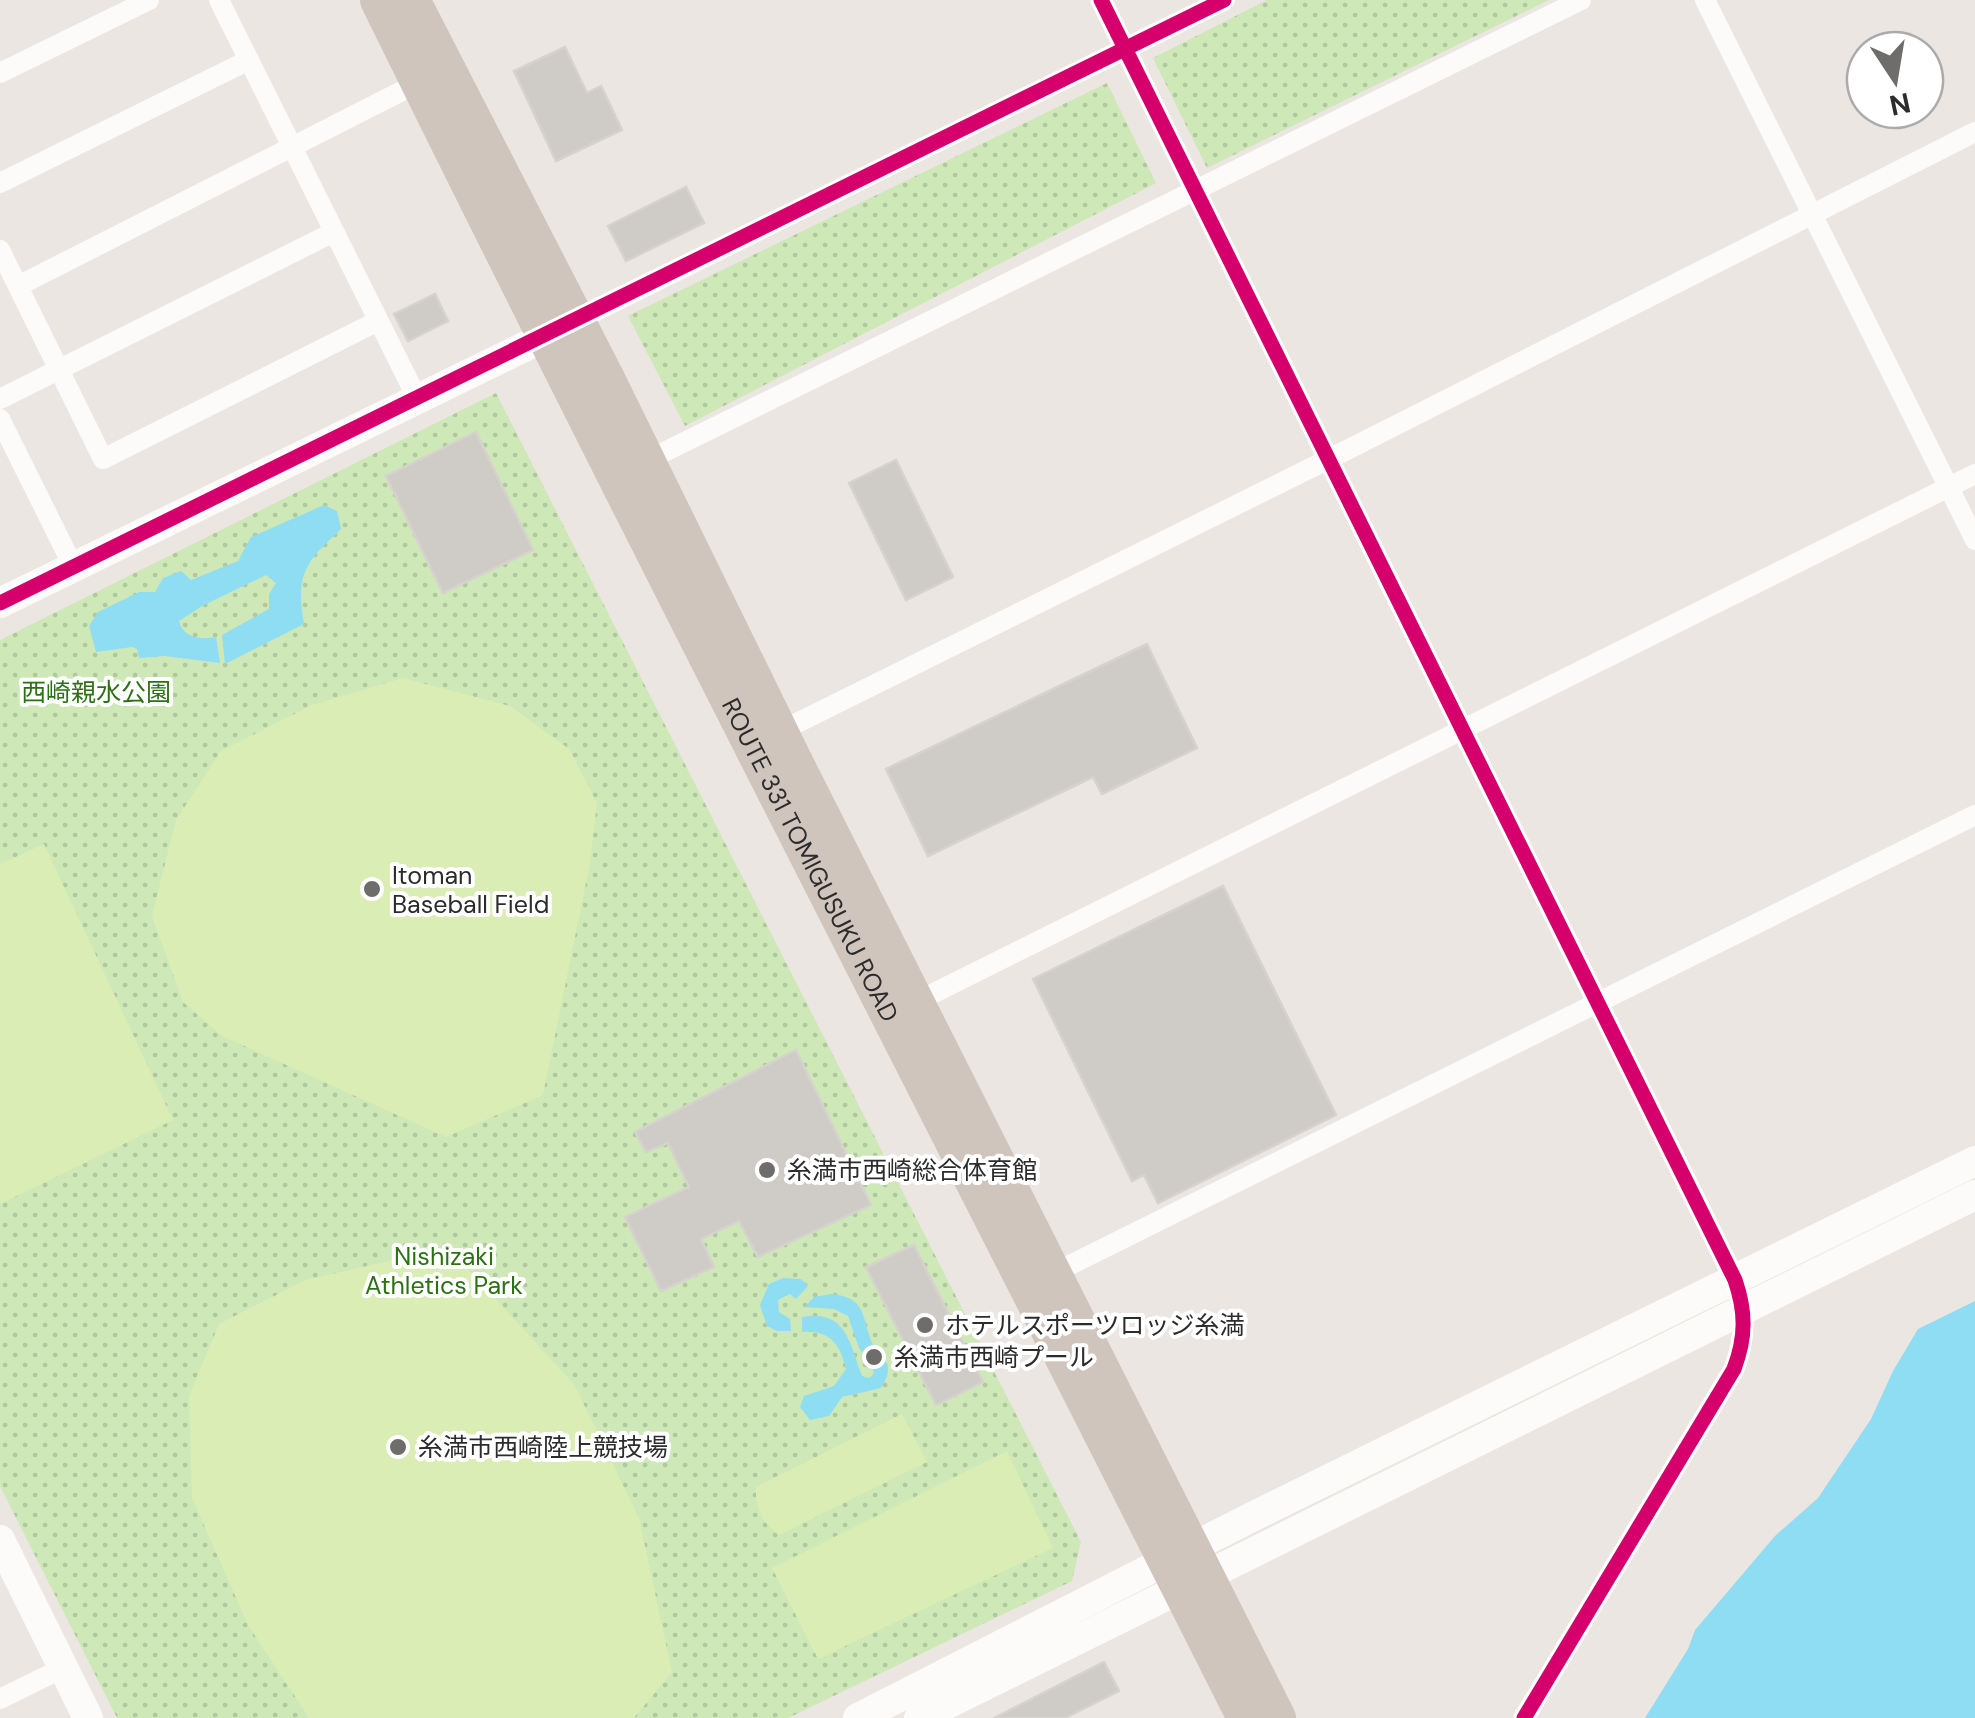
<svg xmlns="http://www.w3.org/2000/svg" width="1975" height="1718" viewBox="0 0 1975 1718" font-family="'DM Sans','Noto Sans JP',sans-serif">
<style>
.grass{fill:url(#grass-dots)}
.pitch{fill:#daedb5}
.water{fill:#8fddf2}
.building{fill:#cfccc8;stroke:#d6d2ce;stroke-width:2.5}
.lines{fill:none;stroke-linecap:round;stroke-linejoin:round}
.street{stroke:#fcfbfa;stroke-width:20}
.secondary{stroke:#fcfbfa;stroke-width:30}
.highway{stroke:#d0c5bd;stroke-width:38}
.cycleway-casing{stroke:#fff;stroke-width:21}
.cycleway{stroke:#d6006c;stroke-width:15}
.poi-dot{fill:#6f6d6b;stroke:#fff;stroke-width:4}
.labels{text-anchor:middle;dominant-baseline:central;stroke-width:8;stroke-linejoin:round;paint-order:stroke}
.park-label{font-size:25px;fill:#2c7114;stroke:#fff}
.street-label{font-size:25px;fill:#2c2c2c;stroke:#fff}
.poi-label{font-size:25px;fill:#2c2c2c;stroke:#fff;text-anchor:start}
</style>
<defs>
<pattern id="grass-dots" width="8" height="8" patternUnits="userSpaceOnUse" patternTransform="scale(2.5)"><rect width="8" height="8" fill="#cee8b8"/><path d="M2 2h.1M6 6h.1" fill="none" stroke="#b1c79e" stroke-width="1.8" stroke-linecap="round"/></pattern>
</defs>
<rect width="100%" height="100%" fill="#ebe6e1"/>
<g class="grass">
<polygon points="1267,0 1549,0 1207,168 1153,58"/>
<polygon points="1107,83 1156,183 685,426 628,316"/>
<polygon points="496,393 1081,1542 1072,1581 788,1718 117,1718 0,1486 0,640"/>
</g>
<g class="pitch">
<polygon points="403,678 510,706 569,749 597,803 590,863 543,1095 446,1137 222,1036 183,1002 152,916 176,820 221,751 312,705"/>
<polygon points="44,844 173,1120 0,1204 0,864"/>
<polygon points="451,1251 574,1384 639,1518 672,1672 634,1718 309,1718 248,1625 192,1498 189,1396 219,1324 306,1280 393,1260"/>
<path d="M902 1414 927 1462 779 1535C762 1523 755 1508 756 1487Z"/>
<polygon points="1007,1451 1053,1548 818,1659 772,1568"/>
</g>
<g class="water">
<path d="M324 505 337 511 341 529C306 562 295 573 304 624L225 664 222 635 269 609V594L276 583 266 575 202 606 179 621C183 638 201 640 216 637L220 663 165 656 139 658 137 649 132 647 96 652 89 626 98 612 139 592H155L163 578 181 571 191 580 238 561 251 537Z"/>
<polygon points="783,1278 801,1279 808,1286 796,1299 790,1294 778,1300 779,1312 790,1319 791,1331 777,1331 767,1326 760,1305 769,1284"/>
<path d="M831 1294C863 1297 862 1312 870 1338 878 1361 899 1360 881 1388L842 1397 829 1416 810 1420 800 1407 804 1396 834 1386 846 1369C840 1343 829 1330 802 1332V1317C847 1309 850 1345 862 1376L869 1378 874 1374 873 1368 859 1348 848 1316 834 1309 805 1307 814 1297Z"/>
<polygon points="1975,1301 1975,1718 1645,1718 1688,1649 1695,1630 1775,1536 1818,1498 1871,1419 1893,1371 1918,1329"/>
</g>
<g class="building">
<polygon points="565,47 587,93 601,86 622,130 556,161 514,71"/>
<polygon points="686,187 704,223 626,261 608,226"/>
<polygon points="435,294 448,321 408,341 394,314"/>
<polygon points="476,432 533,550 443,593 386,476"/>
<polygon points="896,460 953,577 906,600 849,483"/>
<polygon points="1147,644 1197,748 1102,794 1093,777 928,856 886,769"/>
<polygon points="1223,886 1336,1115 1158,1203 1144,1175 1132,1181 1033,979"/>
<polygon points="796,1050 871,1205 758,1257 739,1221 701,1239 714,1267 661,1291 625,1217 689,1187 668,1143 646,1152 635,1132"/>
<polygon points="914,1245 983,1382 936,1405 866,1267"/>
<polygon points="1104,1662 1119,1691 1065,1718 994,1718"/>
</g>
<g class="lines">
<g class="street">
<polyline points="219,0 417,398"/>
<path d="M1101 0 1735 1280C1746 1312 1746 1337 1734 1369L1524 1718"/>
<polyline points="1705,0 1975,540"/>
<polyline points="0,73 149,0"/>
<polyline points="0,183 249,60"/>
<polyline points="0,250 103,459 378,321"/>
<polyline points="18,286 400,92"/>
<polyline points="576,321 1224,0"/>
<polyline points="0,399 334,232"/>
<polyline points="0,419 73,566"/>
<polyline points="646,461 1581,0"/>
<polyline points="779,732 1351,448 1975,132"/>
<polyline points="934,993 1975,474"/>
<polyline points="1070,1265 1975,815"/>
<polyline points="0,1699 63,1668"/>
</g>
<g class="secondary">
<polyline points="0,603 563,328"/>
<polyline points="0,1540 88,1718"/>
<polyline points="858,1718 1254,1516 1975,1161"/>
<polyline points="919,1718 1975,1195"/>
</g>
<g class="highway">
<path id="s1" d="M379 0C662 576 958 1145 1246 1718"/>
<polyline points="411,0 606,379 797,768 1277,1718"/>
</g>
<g class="cycleway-casing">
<g id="cycleway">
<path d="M1101 0 1735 1280C1746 1312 1746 1337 1734 1369L1524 1718"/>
<polyline points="0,603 1224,0"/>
</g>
</g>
<use href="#cycleway" class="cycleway"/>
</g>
<g class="poi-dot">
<circle cx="372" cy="889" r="10"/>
<circle cx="767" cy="1170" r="10"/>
<circle cx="925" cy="1325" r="10"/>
<circle cx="874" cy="1357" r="10"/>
<circle cx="398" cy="1447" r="10"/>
</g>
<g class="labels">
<g class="park-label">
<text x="96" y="692">西崎親水公園</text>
<text x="444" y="1256">Nishizaki<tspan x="444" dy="29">Athletics Park</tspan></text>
</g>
<g class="street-label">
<text stroke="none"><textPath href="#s1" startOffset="962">ROUTE 331 TOMIGUSUKU ROAD</textPath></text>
</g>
<g class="poi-label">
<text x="392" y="875">Itoman<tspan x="392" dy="29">Baseball Field</tspan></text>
<text x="787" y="1170">糸満市西崎総合体育館</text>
<text x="945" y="1325">ホテルスポーツロッジ糸満</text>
<text x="894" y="1357">糸満市西崎プール</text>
<text x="418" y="1447">糸満市西崎陸上競技場</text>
</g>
</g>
<g transform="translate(1895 80) rotate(168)"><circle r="48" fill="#ffffff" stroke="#ababab" stroke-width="2.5"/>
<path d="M0-8L18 38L0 25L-18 38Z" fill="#6f6d6b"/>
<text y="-15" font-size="28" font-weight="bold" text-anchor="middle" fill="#2c2c2c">N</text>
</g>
</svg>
